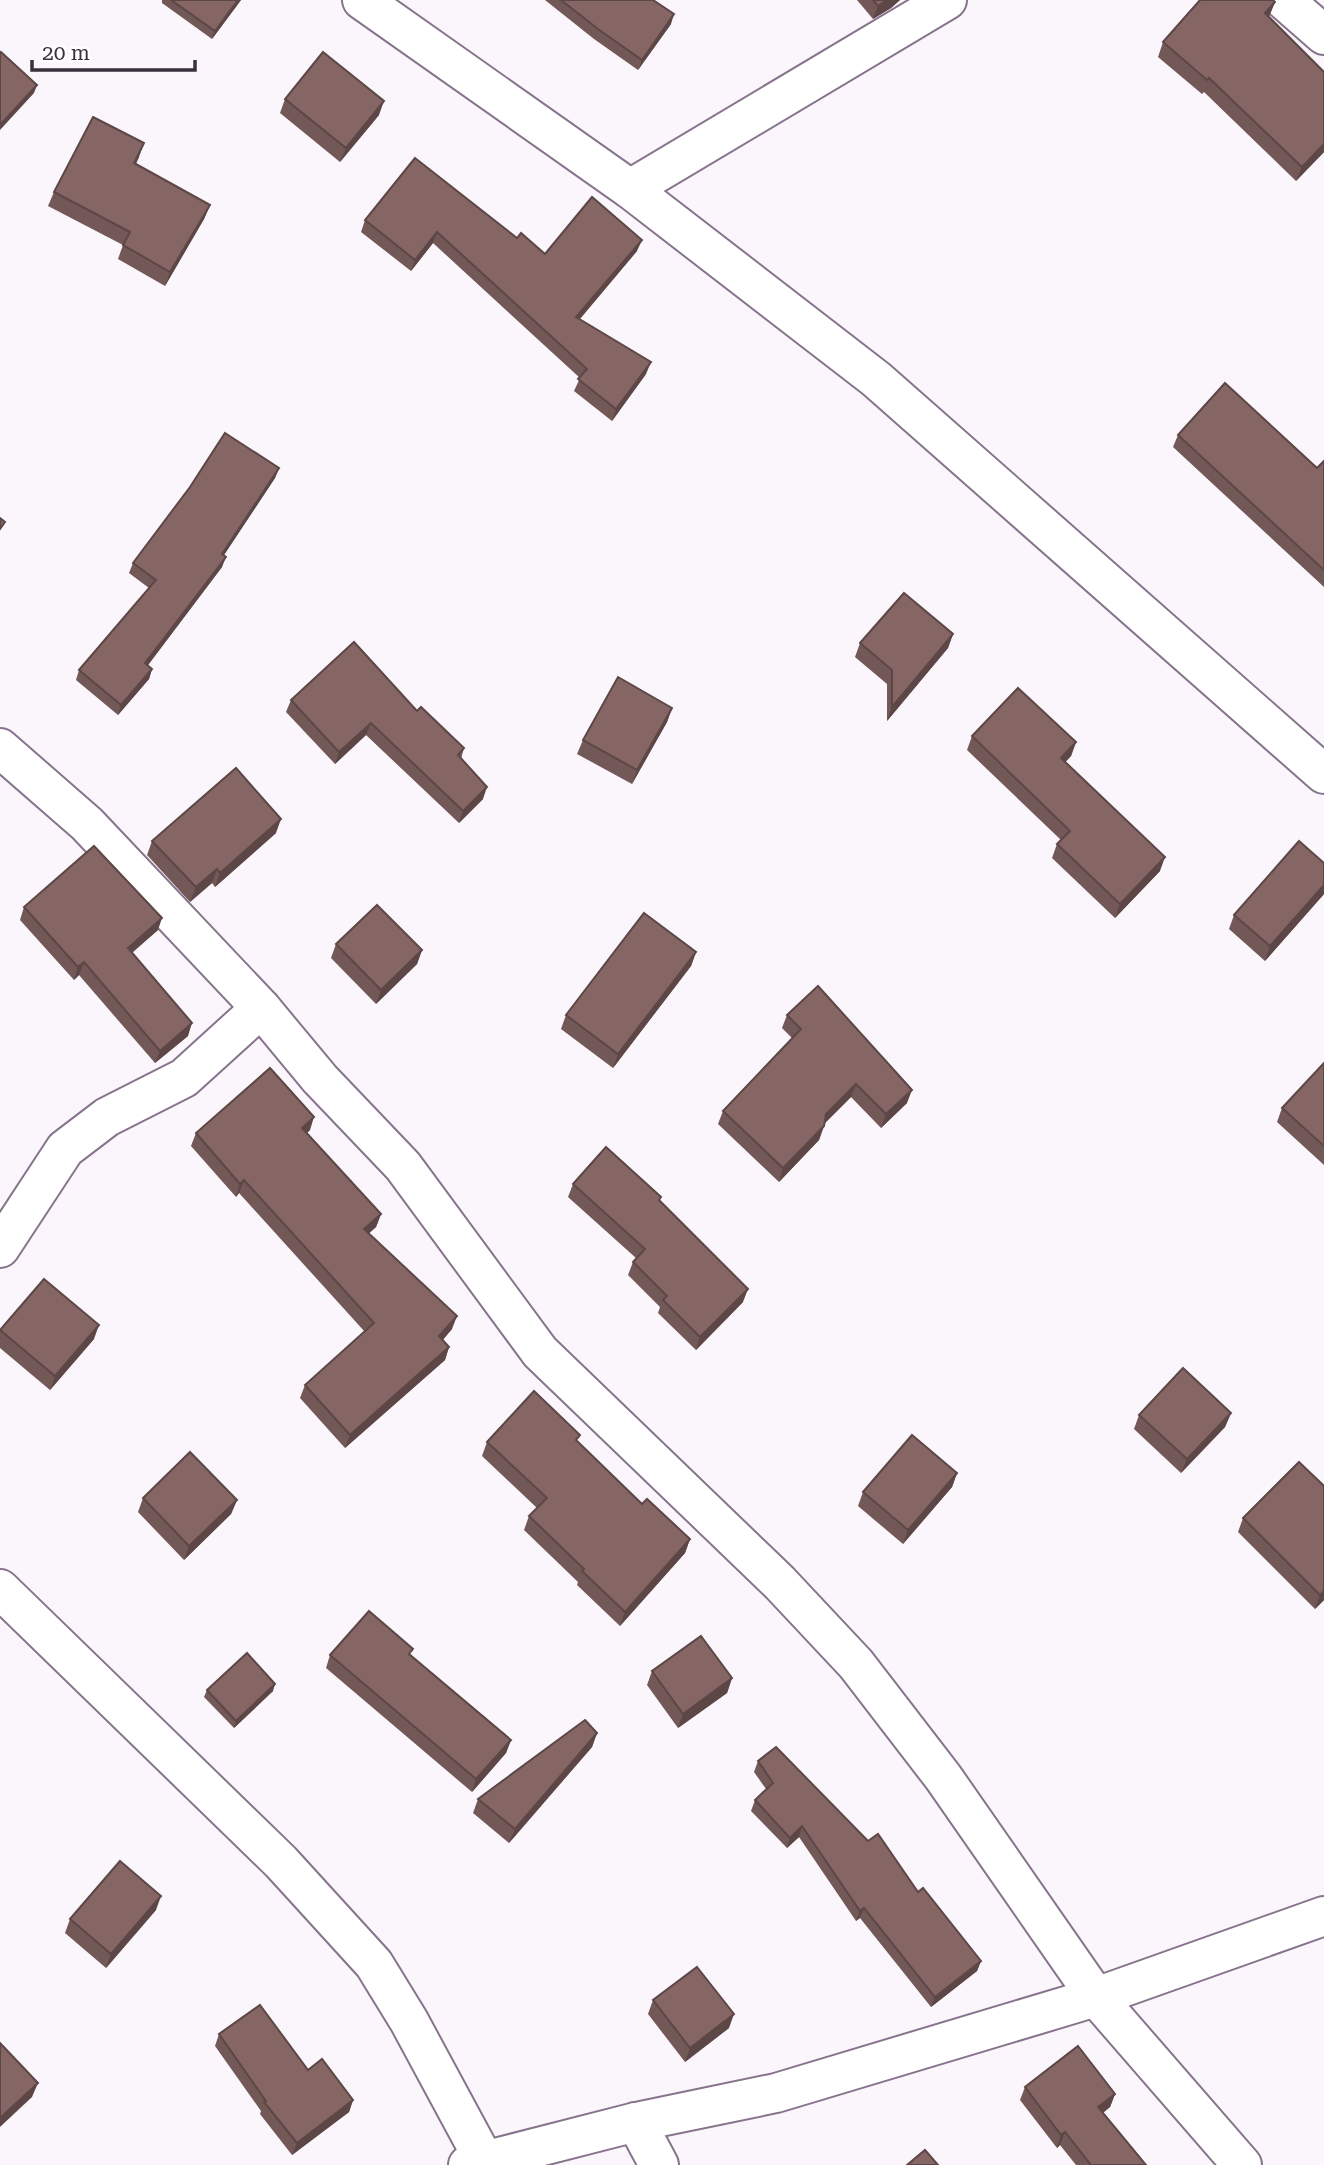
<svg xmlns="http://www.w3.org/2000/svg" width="1324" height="2165" viewBox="0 0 1324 2165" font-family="'Roboto Serif',serif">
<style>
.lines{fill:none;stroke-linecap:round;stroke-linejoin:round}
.minor-casing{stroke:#87748c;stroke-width:42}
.minor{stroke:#fff;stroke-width:38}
.wall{fill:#725856}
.shaded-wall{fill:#5d4746}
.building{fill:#856664;stroke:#5d4746;stroke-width:2}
</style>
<rect width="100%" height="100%" fill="#fbf6fc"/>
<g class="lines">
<g class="minor-casing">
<g id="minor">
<polyline points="362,0 630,189 876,379 1324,774"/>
<polyline points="1284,0 1324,35"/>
<polyline points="630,189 947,0"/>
<polyline points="0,748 87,824 261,1008 320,1079 403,1166 540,1352 780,1583 856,1664 943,1777 1096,1997 1242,2165"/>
<polyline points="0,1248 65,1149 107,1117 184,1078 261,1008"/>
<polyline points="0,1589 281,1862 374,1964 409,2021 484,2160"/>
<polyline points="636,2122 659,2165"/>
<polyline points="468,2165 636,2122 776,2093 1096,1997 1324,1916"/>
</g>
</g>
<use href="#minor" class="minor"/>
</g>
<g class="wall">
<polygon points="162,0 241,0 212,39 162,3"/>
<polygon points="545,0 653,0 671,24 638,70 594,39"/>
<polygon points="857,0 900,0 891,8 873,19"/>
<polygon points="1275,2 1269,17 1324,152 1296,181 1204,92 1202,94 1158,57 1163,42"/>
<polygon points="285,99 379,115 340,162 280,113"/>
<polygon points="139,157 136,164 210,205 204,219 165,286 118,259 123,245 48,206 54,192"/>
<polygon points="365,220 517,238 545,254 637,251 580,319 646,374 612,421 574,391 580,378 433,243 411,271 361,232"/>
<polygon points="1178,435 1317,468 1324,461 1324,587 1173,447"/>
<polygon points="279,468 275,478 224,555 222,567 148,665 152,669 149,679 118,715 76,680 79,670 149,588 129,573 133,563"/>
<polygon points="953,634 948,648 887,721 887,684 855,657 860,643"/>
<polygon points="291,700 417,711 464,748 461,759 483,799 459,823 366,735 335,764 286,712"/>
<polygon points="672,708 667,722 632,784 577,754 583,740"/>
<polygon points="972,736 1076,742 1071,756 1065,762 1160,871 1115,918 1052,858 1057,844 1061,840 967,750"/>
<polygon points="276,833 215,887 212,883 190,902 147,855 152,841"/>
<polygon points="1324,863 1324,894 1265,961 1229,929 1234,915"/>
<polygon points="24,907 158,930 132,953 188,1036 155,1063 79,975 74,980 20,920"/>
<polygon points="336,944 422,950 417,964 376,1004 331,958"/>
<polygon points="696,952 691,966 613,1068 561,1029 566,1015"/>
<polygon points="787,1015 907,1103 881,1128 851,1097 825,1123 819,1140 779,1182 718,1124 723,1111 792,1038 782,1028"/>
<polygon points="1324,1063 1324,1165 1277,1122 1282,1108"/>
<polygon points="310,1130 307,1133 381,1214 376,1227 368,1234 452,1329 443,1340 449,1347 445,1360 345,1448 300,1398 305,1385 365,1332 239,1193 236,1197 191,1146 196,1133"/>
<polygon points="573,1184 660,1201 743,1302 696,1350 658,1313 660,1307 628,1275 633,1262 636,1258 568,1197"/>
<polygon points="0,1329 94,1339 50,1390 0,1348"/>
<polygon points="1231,1413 1225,1427 1181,1473 1134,1429 1139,1415"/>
<polygon points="487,1442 578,1442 642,1504 690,1539 685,1553 620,1626 577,1585 578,1582 524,1530 529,1516 537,1508 482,1456"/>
<polygon points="957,1473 952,1487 903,1544 858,1506 863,1492"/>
<polygon points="1324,1486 1324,1600 1315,1609 1238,1532 1243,1518"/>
<polygon points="143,1498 237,1500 231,1514 184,1560 138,1512"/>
<polygon points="330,1655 410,1655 511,1740 506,1753 472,1792 326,1668"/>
<polygon points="652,1671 732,1678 727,1693 678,1728 647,1685"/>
<polygon points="207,1690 273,1691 234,1728 204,1697"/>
<polygon points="597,1733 592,1747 509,1843 473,1813 478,1799"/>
<polygon points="758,1761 918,1892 981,1961 977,1971 931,2007 860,1918 856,1921 799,1837 787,1848 751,1811 755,1800 766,1789 754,1772"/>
<polygon points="156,1910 106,1968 65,1933 70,1919"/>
<polygon points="653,2000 729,2028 685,2062 648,2014"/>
<polygon points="219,2034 308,2070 353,2100 349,2112 292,2155 260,2114 261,2111 215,2046"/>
<polygon points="1025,2087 1115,2094 1110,2107 1103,2113 1146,2165 1076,2165 1060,2145 1057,2148 1020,2100"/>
</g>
<g class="shaded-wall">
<polygon points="238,0 241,0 212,39 215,31"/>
<polygon points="887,0 900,0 891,8 873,19 878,6"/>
<polygon points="1275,2 1269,16 1260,28 1265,13"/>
<polygon points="674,14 671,24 638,70 642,60"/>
<polygon points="37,85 34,93 0,130 0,125"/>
<polygon points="384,101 379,115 340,162 346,148"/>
<polygon points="144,143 139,157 129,177 134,163"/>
<polygon points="1324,144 1324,152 1296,181 1302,167"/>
<polygon points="210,205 204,219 165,286 170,272"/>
<polygon points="437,232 433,243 411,271 415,260"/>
<polygon points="642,240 637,251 572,328 576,317"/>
<polygon points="651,362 646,374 612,421 616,409"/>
<polygon points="279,468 275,478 218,564 222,554"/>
<polygon points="226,557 222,567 142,673 145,663"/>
<polygon points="953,634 948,648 887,721 892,707"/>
<polygon points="152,669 149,679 118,715 121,705"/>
<polygon points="672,708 667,722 632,784 637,770"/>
<polygon points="371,723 366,735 335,764 339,752"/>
<polygon points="1076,742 1071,756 1056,772 1061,758"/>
<polygon points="487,787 483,799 459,823 463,811"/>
<polygon points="281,819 276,833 215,887 220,873"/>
<polygon points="1165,857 1160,871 1115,918 1120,904"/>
<polygon points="217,869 212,883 190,902 196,887"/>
<polygon points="1324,885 1324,894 1265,961 1270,946"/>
<polygon points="162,918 158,930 123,960 128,948"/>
<polygon points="422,950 417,964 376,1004 381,990"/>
<polygon points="696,952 691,966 613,1068 618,1054"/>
<polygon points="84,962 79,975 74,980 78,967"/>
<polygon points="192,1023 188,1036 155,1063 160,1051"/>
<polygon points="856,1084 851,1097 821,1127 826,1114"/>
<polygon points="912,1090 907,1103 881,1128 886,1114"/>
<polygon points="314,1117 310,1130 298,1141 302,1128"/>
<polygon points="824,1126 819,1140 779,1182 783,1168"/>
<polygon points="244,1180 239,1193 236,1197 240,1184"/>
<polygon points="381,1214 376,1227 359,1242 364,1229"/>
<polygon points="748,1289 743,1302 696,1350 700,1337"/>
<polygon points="457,1316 452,1329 434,1349 439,1336"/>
<polygon points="99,1325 94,1339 50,1390 55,1376"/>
<polygon points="449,1347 445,1360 345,1448 350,1435"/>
<polygon points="1231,1413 1225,1427 1181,1473 1187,1459"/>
<polygon points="957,1473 952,1487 903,1544 908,1530"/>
<polygon points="237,1500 231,1514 184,1560 189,1546"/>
<polygon points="690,1539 685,1553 620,1626 625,1612"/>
<polygon points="1324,1591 1324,1600 1315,1609 1320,1595"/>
<polygon points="732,1678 727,1693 678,1728 683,1714"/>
<polygon points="275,1684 273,1691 234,1728 236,1721"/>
<polygon points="597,1733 592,1747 509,1843 515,1829"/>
<polygon points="511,1740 506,1753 472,1792 476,1779"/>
<polygon points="802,1826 799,1837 787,1848 790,1838"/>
<polygon points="161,1896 156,1910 106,1968 111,1954"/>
<polygon points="864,1908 860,1918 856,1921 860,1911"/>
<polygon points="981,1961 977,1971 931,2007 935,1997"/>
<polygon points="734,2014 729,2028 685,2062 690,2048"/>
<polygon points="38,2083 32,2097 0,2127 0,2118"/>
<polygon points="1115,2094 1110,2107 1093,2120 1098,2107"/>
<polygon points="353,2100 349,2112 292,2155 297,2143"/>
<polygon points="1065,2132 1060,2145 1057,2148 1061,2135"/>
</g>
<g class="building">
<polygon points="171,0 238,0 215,31"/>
<polygon points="561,0 653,0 674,14 642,60 598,29"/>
<polygon points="873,0 887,0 878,6"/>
<polygon points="1200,0 1273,0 1275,2 1265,13 1324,72 1324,144 1302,167 1209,78 1207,80 1163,42"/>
<polygon points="1,52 37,85 0,125 0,53"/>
<polygon points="323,52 384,101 346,148 285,99"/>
<polygon points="93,117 144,143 134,163 210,205 170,272 123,245 130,232 54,192"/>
<polygon points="415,158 517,238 521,233 545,254 592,197 642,240 576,317 651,362 616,409 578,379 587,369 437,232 415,260 365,220"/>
<polygon points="1225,383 1317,468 1324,461 1324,570 1178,435"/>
<polygon points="225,433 279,468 222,554 226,557 145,663 152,669 121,705 79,670 156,580 133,563 190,487"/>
<polygon points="0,518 5,522 0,529"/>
<polygon points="904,593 953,634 892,707 892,670 860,643"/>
<polygon points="354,642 417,711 421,707 464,748 458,755 487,787 463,811 371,723 339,752 291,700"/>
<polygon points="618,677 672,708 637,770 583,740"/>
<polygon points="1018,688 1076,742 1061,758 1165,857 1120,904 1057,844 1070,831 972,736"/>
<polygon points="236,768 281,819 220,873 217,869 196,887 152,841"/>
<polygon points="1299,841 1324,863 1324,885 1270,946 1234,915"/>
<polygon points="94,846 162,918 128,948 192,1023 160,1051 84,962 78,967 24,907"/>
<polygon points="377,905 422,950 381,990 336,944"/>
<polygon points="644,913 696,952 618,1054 566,1015"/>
<polygon points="818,986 912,1090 886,1114 856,1084 826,1114 824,1126 783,1168 723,1111 801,1029 787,1015"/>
<polygon points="1324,1063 1324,1146 1282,1108"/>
<polygon points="270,1068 314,1117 302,1128 381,1214 364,1229 457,1316 439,1336 449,1347 350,1435 305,1385 374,1323 244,1180 240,1184 196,1133"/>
<polygon points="606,1147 661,1197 659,1200 748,1289 700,1337 663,1300 667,1296 633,1262 645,1249 573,1184"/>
<polygon points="44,1279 99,1325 55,1376 0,1330"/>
<polygon points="1183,1368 1231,1413 1187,1459 1139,1415"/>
<polygon points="534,1391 580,1435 576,1440 642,1504 647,1499 690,1539 625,1612 582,1571 584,1569 529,1516 547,1498 487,1442"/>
<polygon points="912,1435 957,1473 908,1530 863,1492"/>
<polygon points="190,1452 237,1500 189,1546 143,1498"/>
<polygon points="1299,1462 1324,1486 1324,1591 1320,1595 1243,1518"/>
<polygon points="369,1611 413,1649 409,1654 511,1740 476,1779 330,1655"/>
<polygon points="701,1636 732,1678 683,1714 652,1671"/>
<polygon points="247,1653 275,1684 236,1721 207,1690"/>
<polygon points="585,1720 597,1733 515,1829 478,1799"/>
<polygon points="776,1747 868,1841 878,1834 918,1892 923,1888 981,1961 935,1997 864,1908 860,1911 802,1826 790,1838 755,1800 773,1783 758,1761"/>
<polygon points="120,1861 161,1896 111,1954 70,1919"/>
<polygon points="697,1967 734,2014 690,2048 653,2000"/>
<polygon points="260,2005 308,2070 322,2059 353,2100 297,2143 264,2102 266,2101 219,2034"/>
<polygon points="0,2043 38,2083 0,2118"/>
<polygon points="1078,2046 1115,2094 1098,2107 1146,2165 1091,2165 1065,2132 1061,2135 1025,2087"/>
<polygon points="925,2150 938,2165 907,2165"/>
</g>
<path d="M32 60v10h163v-10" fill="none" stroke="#39303b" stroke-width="3.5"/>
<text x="42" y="60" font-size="21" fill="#39303b" stroke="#ffffff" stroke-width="5" paint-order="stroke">20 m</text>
</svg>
